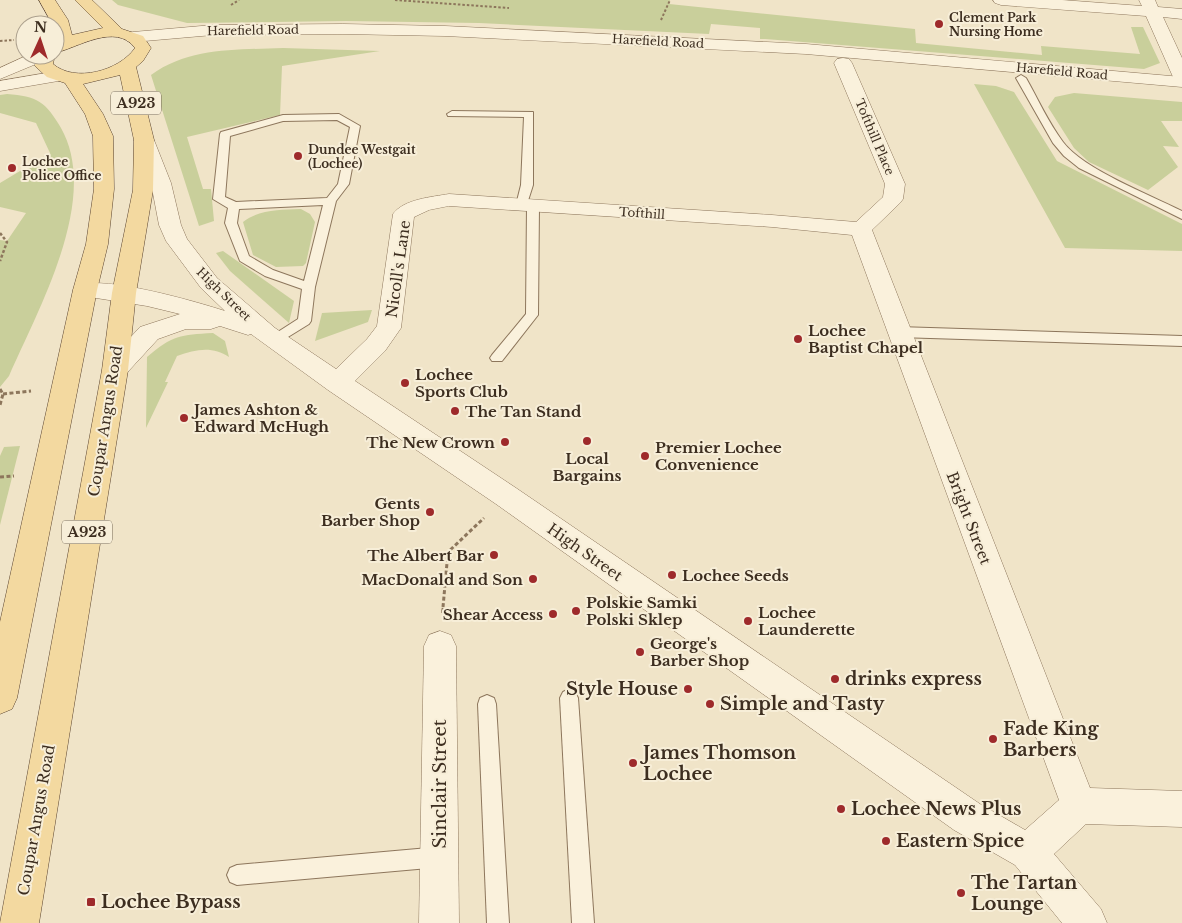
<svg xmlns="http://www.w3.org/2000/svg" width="1182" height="923" viewBox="0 0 1182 923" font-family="'Libre Baskerville',serif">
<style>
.green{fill:#c9cf9b}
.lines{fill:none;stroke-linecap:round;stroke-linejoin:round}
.service-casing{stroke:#8d765c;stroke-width:2}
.minor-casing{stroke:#8d765c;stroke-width:1}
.tertiary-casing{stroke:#8d765c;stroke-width:1}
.primary-casing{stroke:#5b4430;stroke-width:1}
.path-far3{stroke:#8d765c;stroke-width:2;stroke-dasharray:2.5 2;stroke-linecap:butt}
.path-far2{stroke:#8d765c;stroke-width:2.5;stroke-dasharray:3 2;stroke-linecap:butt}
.path-far1{stroke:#8d765c;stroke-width:3;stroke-dasharray:4 2.5;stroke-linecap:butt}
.path{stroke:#8d765c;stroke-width:4;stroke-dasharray:5 3;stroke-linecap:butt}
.service{fill:#faf1dc;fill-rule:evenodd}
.minor{fill:#faf1dc;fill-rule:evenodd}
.tertiary{fill:#faf1dc;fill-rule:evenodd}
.primary{fill:#f3d9a0;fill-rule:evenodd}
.poi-dot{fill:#9e2a2b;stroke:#f7eed8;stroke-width:2}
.labels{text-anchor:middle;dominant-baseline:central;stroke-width:4;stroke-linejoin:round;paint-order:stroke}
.far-poi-label{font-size:12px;font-weight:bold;fill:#3d2e20;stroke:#f7eed8;text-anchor:start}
.far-street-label{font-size:12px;fill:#3d2e20;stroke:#f7eed8}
.shield{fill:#f7eed8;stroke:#756857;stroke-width:1}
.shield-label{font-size:14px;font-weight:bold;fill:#3d2e20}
.street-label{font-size:15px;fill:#3d2e20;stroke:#f7eed8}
.poi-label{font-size:15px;font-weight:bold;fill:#3d2e20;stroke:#f7eed8;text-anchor:start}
.near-poi-label{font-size:18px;font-weight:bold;fill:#3d2e20;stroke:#f7eed8;text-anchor:start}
.near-street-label{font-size:18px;fill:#3d2e20;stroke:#f7eed8}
</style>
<rect width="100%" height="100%" fill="#f0e4c8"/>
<g class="green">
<polygon points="112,0 670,0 669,4 915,29 916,43 1042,55 1041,46 1140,54 1131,27 1143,27 1160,63 1144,69 765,39 760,39 760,28 711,24 709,34 479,23 346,21 187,23 118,5"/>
<path d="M283 48 380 51 282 66 280 115 187 137 203 189H211L214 221 199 226 151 75C190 47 237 50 283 48Z"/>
<polygon points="974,84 996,86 1014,92 1057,161 1182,224 1182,251 1065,248"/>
<polygon points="1074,93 1182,102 1182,121 1161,121 1179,147 1163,146 1178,167 1148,190 1089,162 1074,148 1048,107 1055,97"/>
<path d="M7 94C37 96 46 102 61 128 101 199 38 309 9 376L0 387V240L7 241 26 213 0 207V183L50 153 36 123 0 113V95Z"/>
<path d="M301 209 310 214 315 222 306 263 303 266 276 267 253 255 243 222C260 209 280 210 301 209Z"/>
<polygon points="223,251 294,301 289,323 230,271 216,253"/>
<polygon points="372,310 368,322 315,341 322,313"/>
<path d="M213 333 225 341 229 357C213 346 196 349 177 356L165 382H168L146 428 147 357C173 335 180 335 213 333Z"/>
<polygon points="20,446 0,525 0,456 4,447"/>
</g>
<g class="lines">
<g class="service-casing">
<g id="service">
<path d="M1021 75 1026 78C1038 99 1048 122 1063 142 1083 169 1150 195 1182 211V219L1079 168 1064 156 1053 143 1016 78Z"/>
<polygon points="452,111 533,112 533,185 526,207 522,208 516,205 521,185 524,117 448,116 447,114"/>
<path d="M339 114 360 126 349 184 336 201 315 287 311 321 309 324 275 345 270 343 268 340 270 337 298 319 302 289 265 276 240 261 225 223 228 208 213 199 220 134 221 132 283 115ZM337 120 350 127 338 184 327 198 236 202 225 197 230 136 283 121ZM323 205 304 281 273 270 249 256 237 223 239 209Z"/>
<polygon points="533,203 539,206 538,315 502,361 492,361 490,358 492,355 526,314 527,206"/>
<polygon points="898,327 1182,336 1182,346 898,337 893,335 891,332 893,329"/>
<polygon points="569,689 575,692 578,698 594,923 572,923 560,698 563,692"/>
<polygon points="487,695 494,698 496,704 509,923 487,923 478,704 480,698"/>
<polygon points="440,847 447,850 450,857 447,864 440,867 237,885 230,882 227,875 230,868 237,865"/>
</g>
</g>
<g class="minor-casing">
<g id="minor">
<polygon points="993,0 1062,0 1142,6 1139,0 1155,0 1158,7 1182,9 1182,19 1163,17 1182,58 1182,82 1176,81 1173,77 1146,16 1001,5 995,3"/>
<path d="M843 58 849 59 852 63 905 184 903 199 900 203 872 230 1090 788 1182 791V827L1086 824 1054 854 1101 909 1107 923H1062L1015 865 954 830 496 504 328 390 251 334 248 335 220 326 211 329H186L158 339 124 376 115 379 106 376 102 370 106 364 140 327 180 314 147 306 77 295 73 290 77 285C107 276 194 301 225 311L201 288 166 241 159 225 151 183 134 140 137 136 144 134 151 136 154 140 171 183 181 225 187 239 217 278 275 328 336 369 367 339 377 326 393 214C404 199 432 197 449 194L772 215 856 222 883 197 885 184 834 63 837 59ZM449 206 772 227 852 235 1059 800 1025 830 980 804 516 488 355 381 385 351 401 328 414 217 429 210Z"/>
<polygon points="440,631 451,635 456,646 459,923 419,923 424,646 429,635"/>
</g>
</g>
<g class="tertiary-casing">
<g id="tertiary">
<polygon points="343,24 445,26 806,44 1182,77 1182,87 806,54 445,36 343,34 213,35 133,42 127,41 125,37 127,33 133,32 213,25"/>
<polygon points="28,55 50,55 48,59 0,79 0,68"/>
<polygon points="58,71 64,72 67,76 64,80 0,91 0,81"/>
</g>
</g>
<g class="primary-casing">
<path id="primary" d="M39 0H55L68 20 72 35 103 28 75 0H92L122 29 143 36 151 48 143 61 136 67 154 140 153 190 136 293 128 370 39 923H0L102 370 112 293 133 190 134 140 120 75 83 84 103 114 113 136 114 189 108 244 97 290 17 698 12 709 0 714V622L73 290 86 244 94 189 93 136 85 114 65 83 47 77 35 66V59L38 55 55 54 53 64C75 83 119 71 135 48 116 22 77 48 55 53V25H53Z"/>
</g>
<g class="path-far3">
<polyline points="395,0 509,8"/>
<polyline points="231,5 239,0"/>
<polyline points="661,20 670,0"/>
<polyline points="0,41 14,40"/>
</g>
<polyline class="path-far2" points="0,233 7,242 0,261"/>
<g class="path-far1">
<polyline points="0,389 3,394 0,405"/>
<polyline points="3,394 31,391"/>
<polyline points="0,477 14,476"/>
<polyline points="443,607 448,552 484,518"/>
</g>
<polyline class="path" points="443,613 444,606"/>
<use href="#service" class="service"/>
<use href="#minor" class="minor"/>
<use href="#tertiary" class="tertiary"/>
<use href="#primary" class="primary"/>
</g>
<g class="poi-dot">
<circle cx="939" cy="24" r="5"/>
<circle cx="298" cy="156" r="5"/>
<circle cx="12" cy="168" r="5"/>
<circle cx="798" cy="339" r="5"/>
<circle cx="405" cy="383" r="5"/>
<circle cx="455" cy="411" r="5"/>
<circle cx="184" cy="418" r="5"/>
<circle cx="587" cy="441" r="5"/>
<circle cx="505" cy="442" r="5"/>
<circle cx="645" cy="456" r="5"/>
<circle cx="430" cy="512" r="5"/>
<circle cx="494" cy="555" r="5"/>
<circle cx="672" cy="575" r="5"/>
<circle cx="533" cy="579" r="5"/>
<circle cx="576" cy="611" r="5"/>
<circle cx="553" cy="614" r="5"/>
<circle cx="748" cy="621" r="5"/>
<circle cx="640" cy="652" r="5"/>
<circle cx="835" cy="679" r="5"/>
<circle cx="688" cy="689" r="5"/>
<circle cx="710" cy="704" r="5"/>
<circle cx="993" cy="739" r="5"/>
<circle cx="633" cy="763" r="5"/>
<circle cx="841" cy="809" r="5"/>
<circle cx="886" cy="841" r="5"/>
<circle cx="961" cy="893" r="5"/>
<rect x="86" y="897" width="10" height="10" rx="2.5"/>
</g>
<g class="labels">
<g class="far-poi-label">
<text x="949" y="17">Clement Park<tspan x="949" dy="14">Nursing Home</tspan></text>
<text x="308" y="149">Dundee Westgait<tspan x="308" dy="14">(Lochee)</tspan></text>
<text x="22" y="161">Lochee<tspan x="22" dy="14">Police Office</tspan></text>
</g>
<g class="far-street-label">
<text transform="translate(253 30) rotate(-1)">Harefield Road</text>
<text transform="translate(658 41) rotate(3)">Harefield Road</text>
<text transform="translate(1062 71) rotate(5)">Harefield Road</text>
<text transform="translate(875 137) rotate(67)">Tofthill Place</text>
<text transform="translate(642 213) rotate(4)">Tofthill</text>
<text transform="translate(224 294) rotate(44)">High Street</text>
</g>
<g class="shield">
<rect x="111" y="91.5" width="50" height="23" rx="4"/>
<rect x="62" y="520.5" width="50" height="23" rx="4"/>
</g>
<g class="shield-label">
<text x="136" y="103">A923</text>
<text x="87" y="532">A923</text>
</g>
<g class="street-label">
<text transform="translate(398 269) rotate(-82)">Nicoll's Lane</text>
<text transform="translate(105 421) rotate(-81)">Coupar Angus Road</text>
<text transform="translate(969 518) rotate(69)">Bright Street</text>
<text transform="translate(585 552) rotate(35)">High Street</text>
<text transform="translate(36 820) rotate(-80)">Coupar Angus Road</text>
</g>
<g class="poi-label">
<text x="808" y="330">Lochee<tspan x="808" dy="17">Baptist Chapel</tspan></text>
<text x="415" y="374">Lochee<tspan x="415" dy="17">Sports Club</tspan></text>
<text x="194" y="409">James Ashton &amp;<tspan x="194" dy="17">Edward McHugh</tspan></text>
<text x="465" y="411">The Tan Stand</text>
<text x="495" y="442" text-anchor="end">The New Crown</text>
<text x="655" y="447">Premier Lochee<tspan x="655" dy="17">Convenience</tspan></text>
<text x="587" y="458" text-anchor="middle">Local<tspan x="587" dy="17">Bargains</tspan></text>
<text x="420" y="503" text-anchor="end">Gents<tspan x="420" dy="17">Barber Shop</tspan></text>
<text x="484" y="555" text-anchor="end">The Albert Bar</text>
<text x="682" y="575">Lochee Seeds</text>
<text x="523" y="579" text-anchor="end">MacDonald and Son</text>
<text x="586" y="602">Polskie Samki<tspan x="586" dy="17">Polski Sklep</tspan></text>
<text x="758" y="612">Lochee<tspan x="758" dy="17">Launderette</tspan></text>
<text x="543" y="614" text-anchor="end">Shear Access</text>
<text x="650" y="643">George's<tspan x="650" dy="17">Barber Shop</tspan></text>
</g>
<g class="near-poi-label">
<text x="845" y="679">drinks express</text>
<text x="678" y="689" text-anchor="end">Style House</text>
<text x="720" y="704">Simple and Tasty</text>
<text x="1003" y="729">Fade King<tspan x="1003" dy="21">Barbers</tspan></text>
<text x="643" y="753">James Thomson<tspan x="643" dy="21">Lochee</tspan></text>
<text x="851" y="809">Lochee News Plus</text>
<text x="896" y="841">Eastern Spice</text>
<text x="971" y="883">The Tartan<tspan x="971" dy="21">Lounge</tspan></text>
<text x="101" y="902">Lochee Bypass</text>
</g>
<g class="near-street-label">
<text transform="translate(440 784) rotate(-90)">Sinclair Street</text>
</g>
</g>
<g transform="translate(40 40) rotate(3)"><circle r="24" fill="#f7eed8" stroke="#ada18e"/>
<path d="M0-4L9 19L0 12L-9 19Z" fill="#9e2a2b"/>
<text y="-8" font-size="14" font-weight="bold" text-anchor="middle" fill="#3d2e20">N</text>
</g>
</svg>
